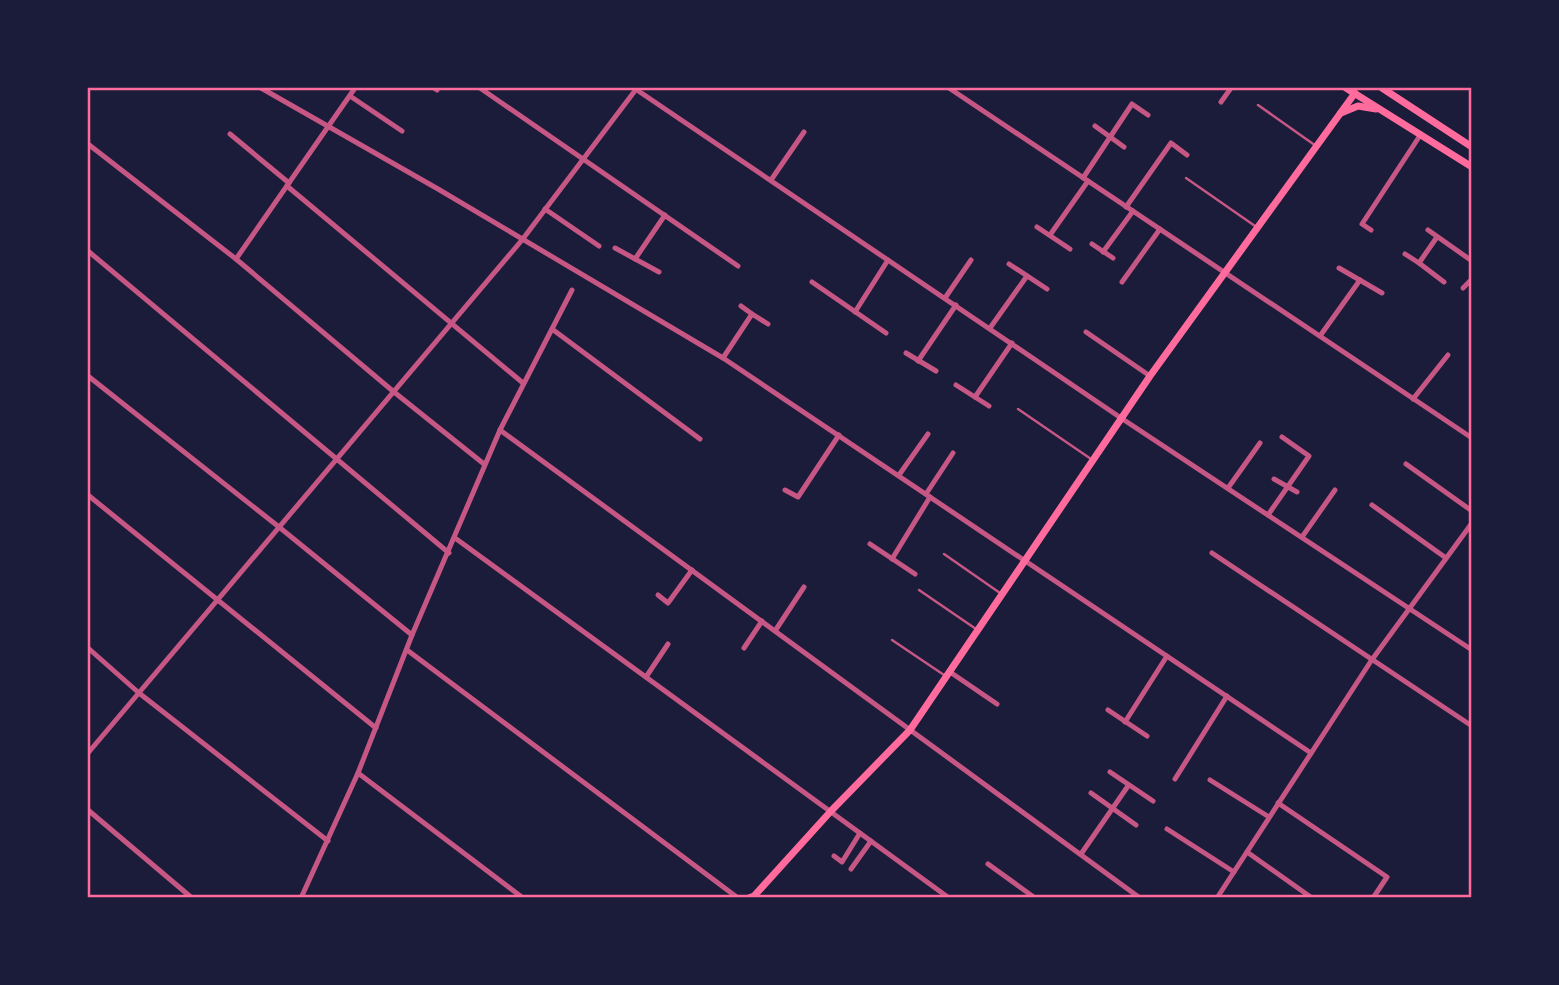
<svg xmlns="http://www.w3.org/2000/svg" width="1559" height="985" viewBox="0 0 1559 985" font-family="'Noto Sans',sans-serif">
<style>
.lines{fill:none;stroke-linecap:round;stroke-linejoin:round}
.service{stroke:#c65784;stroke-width:2.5}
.minor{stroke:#c65784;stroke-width:5}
.secondary{stroke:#ff6b9d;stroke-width:7}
.neatline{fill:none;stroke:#ff6b9d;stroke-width:2.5}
</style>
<rect width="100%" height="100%" fill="#1b1b3a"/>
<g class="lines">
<g class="service">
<polyline points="1258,105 1316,146"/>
<polyline points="1186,178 1255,226"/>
<polyline points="1018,409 1091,459"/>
<polyline points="944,554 1000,593"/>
<polyline points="919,590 976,629"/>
<polyline points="892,640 944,675"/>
</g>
<g class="minor">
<polyline points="261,88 438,189 723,358 1311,753"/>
<polyline points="434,88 437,90"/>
<polyline points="480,88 738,266"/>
<polyline points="634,88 1121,418 1472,650"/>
<polyline points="949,88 1472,438"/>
<polyline points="350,96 402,131"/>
<polyline points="1221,102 1231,88"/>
<polyline points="1095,126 1124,147"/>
<polyline points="230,134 289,183"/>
<polyline points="88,144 236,259 394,392 484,464"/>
<polyline points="1083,178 1132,104 1148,115"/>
<polyline points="771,180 804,132"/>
<polyline points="287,186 523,383"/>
<polyline points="1126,207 1171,143 1187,155"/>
<polyline points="545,209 599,246"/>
<polyline points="1037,227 1070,249"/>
<polyline points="1371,230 1362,224 1421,134"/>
<polyline points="1428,230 1472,261"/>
<polyline points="1050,235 1088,181"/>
<polyline points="1437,237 1419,263 1444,282"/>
<polyline points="1092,244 1113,258"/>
<polyline points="615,248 659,272"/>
<polyline points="88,251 449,553"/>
<polyline points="1103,252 1133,211"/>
<polyline points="1405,254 1419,263"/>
<polyline points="236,259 355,88"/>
<polyline points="635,259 665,215"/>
<polyline points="1009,264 1047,289"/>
<polyline points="1339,268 1382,293"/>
<polyline points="812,282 886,333"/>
<polyline points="1122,282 1160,229"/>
<polyline points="1463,288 1472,279"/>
<polyline points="945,298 971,260"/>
<polyline points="855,312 888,260"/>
<polyline points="752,314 768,324"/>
<polyline points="990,328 1027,276"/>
<polyline points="552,329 700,439"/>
<polyline points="1086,332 1150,376"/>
<polyline points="1320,336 1360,280"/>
<polyline points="906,353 936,371"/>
<polyline points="723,358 752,314 741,306"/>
<polyline points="918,361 956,305"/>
<polyline points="88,376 279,527 412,635"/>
<polyline points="956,385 989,406"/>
<polyline points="975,397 1012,343"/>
<polyline points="1413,399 1448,355"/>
<polyline points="500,430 1140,898"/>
<polyline points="1406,464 1472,511"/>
<polyline points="899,475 928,434"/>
<polyline points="1274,479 1297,492"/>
<polyline points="1228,488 1260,443"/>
<polyline points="785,490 798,497 839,435"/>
<polyline points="926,494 953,453"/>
<polyline points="88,495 376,728"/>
<polyline points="1372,505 1446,558"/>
<polyline points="1268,515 1309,456 1282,437"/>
<polyline points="1302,537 1335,490"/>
<polyline points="455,538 949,898"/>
<polyline points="870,544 915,574"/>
<polyline points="1212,553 1472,726"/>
<polyline points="892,559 930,497"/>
<polyline points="658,595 668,603 692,570"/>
<polyline points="775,631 804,587"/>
<polyline points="88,648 139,693 328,841"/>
<polyline points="744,648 762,621"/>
<polyline points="407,650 738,898"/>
<polyline points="950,672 997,704"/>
<polyline points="646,677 668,644"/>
<polyline points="1108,710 1147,736"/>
<polyline points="1125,722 1167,656"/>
<polyline points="88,753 522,240 637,88"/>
<polyline points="1110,772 1153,801"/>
<polyline points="358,773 523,898"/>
<polyline points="1175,779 1227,696"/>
<polyline points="1210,780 1269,817"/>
<polyline points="1091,793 1136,825"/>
<polyline points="1278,803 1387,877 1373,898"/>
<polyline points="88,810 192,898"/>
<polyline points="1167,829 1234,872"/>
<polyline points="1247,852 1312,898"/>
<polyline points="1081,854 1128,786"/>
<polyline points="834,856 842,862 860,833"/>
<polyline points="988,864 1035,898"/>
<polyline points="851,869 871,841"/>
<polyline points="301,898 358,773 412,635 500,430 572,290"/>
<polyline points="1217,898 1371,661 1472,523"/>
</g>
<g class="secondary">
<polyline points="1346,88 1472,167"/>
<polyline points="1382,88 1472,147"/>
<polyline points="1341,113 1358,106 1376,109"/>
<polyline points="749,898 754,896 831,811 910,730 1150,376 1355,93"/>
</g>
</g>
<rect width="1559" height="985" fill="none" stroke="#1b1b3a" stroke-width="178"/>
<rect x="89" y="89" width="1381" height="807" class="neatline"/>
</svg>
